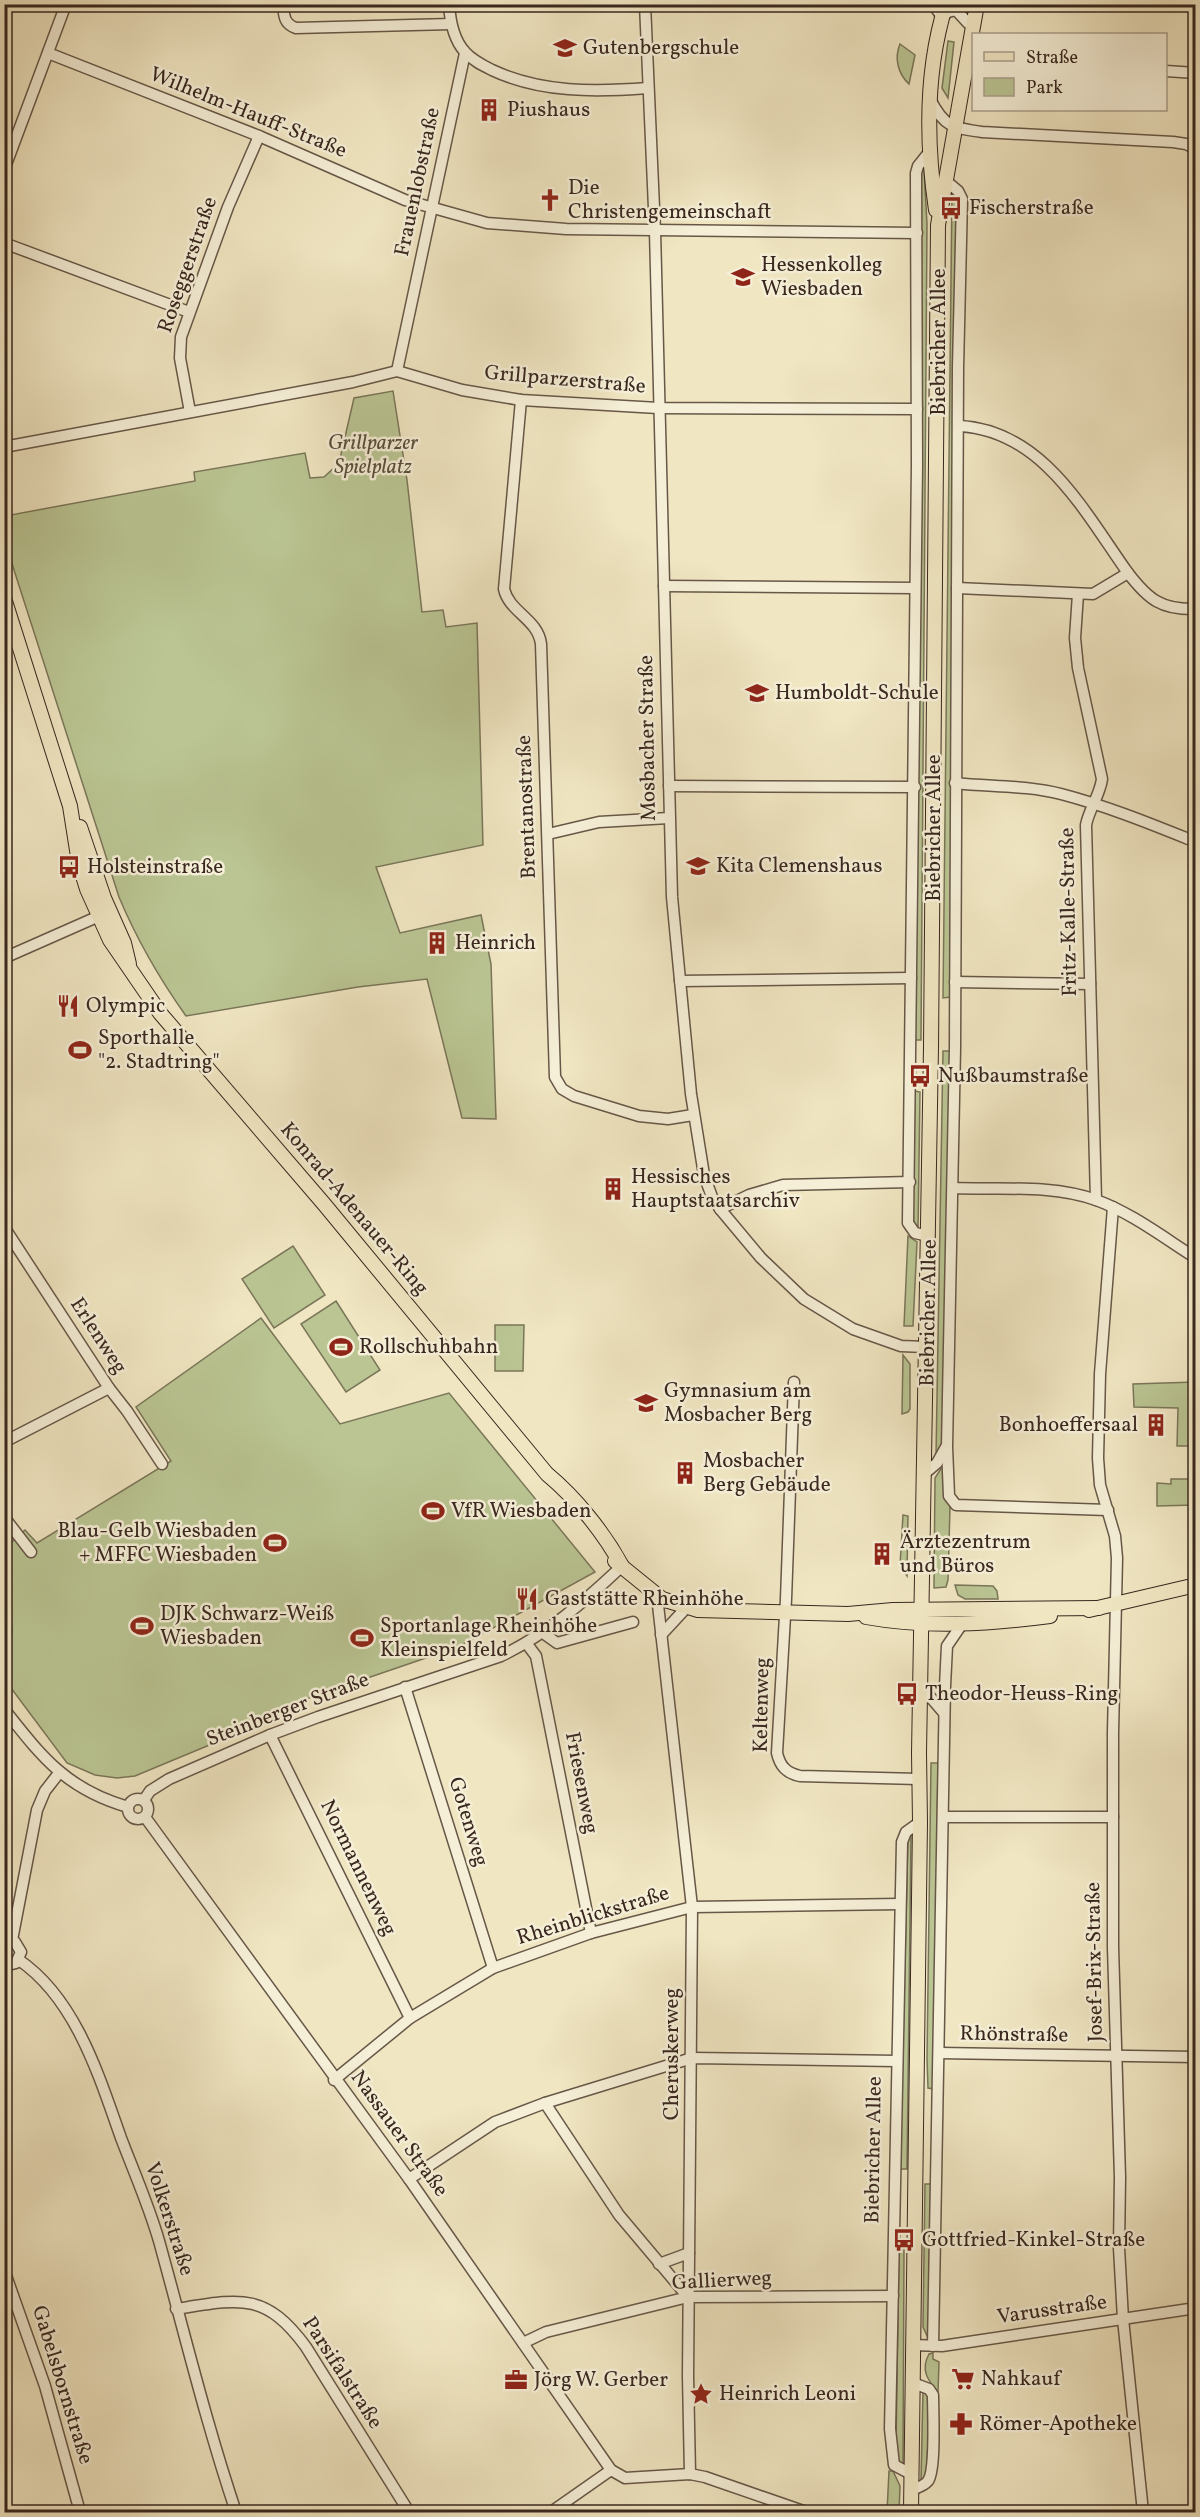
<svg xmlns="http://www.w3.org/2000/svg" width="1200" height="2517" viewBox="0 0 1200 2517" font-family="Vollkorn,serif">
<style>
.green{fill:#bac593;stroke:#7a7659;stroke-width:1.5}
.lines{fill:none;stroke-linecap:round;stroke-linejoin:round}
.minor-casing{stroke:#675748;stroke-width:13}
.major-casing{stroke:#39271f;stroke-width:16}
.minor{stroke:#f5efd7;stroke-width:10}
.major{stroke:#f0e6c2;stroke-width:14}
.labels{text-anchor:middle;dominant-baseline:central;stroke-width:5;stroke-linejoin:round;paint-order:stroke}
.poi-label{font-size:21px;fill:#39271f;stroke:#f5efd7;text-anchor:start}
.street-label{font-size:21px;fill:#39271f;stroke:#f5efd7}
.park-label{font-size:21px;font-style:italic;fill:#594e3c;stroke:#f5efd7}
</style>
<rect width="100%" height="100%" fill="#f0e6c2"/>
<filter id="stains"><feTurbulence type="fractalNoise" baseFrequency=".00333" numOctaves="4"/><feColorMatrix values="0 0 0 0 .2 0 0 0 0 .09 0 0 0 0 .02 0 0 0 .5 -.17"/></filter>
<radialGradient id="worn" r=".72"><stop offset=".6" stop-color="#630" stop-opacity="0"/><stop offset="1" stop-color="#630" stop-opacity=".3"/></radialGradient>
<g class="green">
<polygon points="948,41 954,42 948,98 942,88"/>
<path d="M900 44 915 55 909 84C898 74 894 58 900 44Z"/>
<polygon points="921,167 924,169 927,224 921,1040 914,1040"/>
<polygon points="952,191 958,197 951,997 943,998"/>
<path d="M393 391 407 480 422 612 443 610 446 627 477 623 483 845 376 867 400 933 481 915 491 964 496 1119 462 1118 427 979 358 987 186 1016C159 978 137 940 119 897L5 542V516L195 481 194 472 305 453 310 478 324 477 339 463 354 398Z"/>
<polygon points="943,1051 951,1051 942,1446 936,1455"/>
<polygon points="915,1091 920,1092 918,1231 912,1224"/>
<polygon points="908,1236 917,1242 913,1326 904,1326"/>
<polygon points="293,1246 325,1295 274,1328 242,1279"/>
<polygon points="336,1301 380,1370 346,1392 301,1324"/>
<path d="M261 1318 340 1424 449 1393 595 1572 458 1647 265 1713 272 1719 135 1776 117 1778 95 1775 67 1763 5 1680V1650C19 1634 8 1613 5 1596 2 1581 5 1563 5 1548L25 1530 37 1543 171 1461 136 1407Z"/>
<polygon points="495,1325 524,1325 523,1371 495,1371"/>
<polygon points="903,1355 910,1364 910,1409 908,1412 902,1414"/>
<polygon points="1195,1382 1195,1446 1177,1446 1178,1408 1134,1407 1133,1384"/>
<polygon points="944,1464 950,1507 948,1580 946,1587 934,1588 935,1478"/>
<polygon points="1171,1479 1195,1479 1195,1505 1157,1506 1157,1483 1171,1484"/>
<polygon points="903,1515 908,1516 907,1576 900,1566"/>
<polygon points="955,1585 993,1586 997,1591 998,1599 965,1599 958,1595"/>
<polygon points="931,1763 938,1763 934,2089 928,2088 927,2059"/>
<polygon points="908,1836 911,1836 907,2169 900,2169"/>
<polygon points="925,2184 933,2184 931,2330 928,2338 923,2327"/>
<polygon points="899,2248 904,2249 903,2465 899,2464 896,2446"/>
<path d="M933 2353V2359L939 2362 938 2393C928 2380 920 2370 929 2354Z"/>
<polygon points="923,2390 931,2400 926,2476 921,2481"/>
<polygon points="889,2471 893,2471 900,2486 899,2512 887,2512"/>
</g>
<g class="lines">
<g class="minor-casing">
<g id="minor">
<path d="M283 4C284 16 284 24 296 28L451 24"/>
<path d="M449 4C450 21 453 39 465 52 472 60 482 65 492 70 541 93 595 92 648 88"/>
<polyline points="645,4 655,231 672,897 691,1094 704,1175 712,1197 720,1209 761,1258 804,1299 853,1329 901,1346 925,1347"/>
<polyline points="933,4 942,17 948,12 956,10 968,23"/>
<polyline points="48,53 259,136 405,200 487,223 566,229 917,233"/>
<polyline points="1166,71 1196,73"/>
<path d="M930 99C944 127 953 128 982 132L1173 142 1186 144 1196 149"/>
<polyline points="4,170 66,4"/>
<polyline points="945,180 958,191 962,199 958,368 955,1048 947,1447 949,1496 956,1505 1108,1510"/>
<polyline points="4,243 189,312"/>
<polyline points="397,371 465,53"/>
<path d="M521 400 504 589C509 612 538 619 541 644L555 1077 562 1089 574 1096 639 1116 668 1119 693 1115"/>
<polyline points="190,412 180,358 181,337 228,207 259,136"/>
<path d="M959 426C1043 430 1085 513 1128 573"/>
<polyline points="4,447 353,382 397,371 462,390 521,400 658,408 917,409"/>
<polyline points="664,586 914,588"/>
<path d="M957 588 1093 594 1128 573C1148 599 1161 610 1196 609"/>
<path d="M1078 594 1075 638 1078 668 1102 779C1100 795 1089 809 1086 825L1096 1200"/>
<path d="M955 783C990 787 1026 785 1061 794 1107 806 1151 824 1196 842"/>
<polyline points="669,786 915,787"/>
<polyline points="548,834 599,822 669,818"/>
<polyline points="4,958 106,913"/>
<polyline points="680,981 911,978"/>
<polyline points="955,982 1090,984"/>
<path d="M953 1188C1000 1190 1051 1184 1096 1200 1132 1213 1164 1238 1196 1258"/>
<polyline points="1113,1207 1100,1374 1098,1458 1100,1485 1115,1536 1117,1558 1113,1732 1113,1947 1120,2177 1119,2248 1123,2319 1143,2512"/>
<polyline points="720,1209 749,1195 783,1185 910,1182"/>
<polyline points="4,1227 109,1388 127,1411 162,1464"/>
<polyline points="929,1236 915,1233 908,1223 917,465 916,173 918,166 930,151"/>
<path d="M794 1382 786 1599 777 1753C780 1766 786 1773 800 1776L919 1779"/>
<polyline points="4,1442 109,1388"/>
<polyline points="924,1474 937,1463 946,1447"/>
<polyline points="4,1517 31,1552"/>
<polyline points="657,1596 692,1907 688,2376 690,2474"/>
<polyline points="543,1633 557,1643 633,1622"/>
<polyline points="661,1635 686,1608"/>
<polyline points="527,1644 536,1656 591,1933"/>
<polyline points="920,1685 944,1713"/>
<polyline points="405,1687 493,1968"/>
<path d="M4 1709C42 1757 66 1789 128 1807"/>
<polyline points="270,1735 410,2018"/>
<circle cx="138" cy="1809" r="10"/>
<path d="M144 1800 150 1791 169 1779 270 1735 318 1717 501 1656C547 1634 585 1601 622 1566"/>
<polyline points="145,1817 409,2179 611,2470 625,2478 690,2474 705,2477 806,2512"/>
<polyline points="944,1817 1113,1817"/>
<polyline points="12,1940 37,1810 45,1791 59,1773"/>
<path d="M19 1960C76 1999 99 2076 121 2138 134 2172 149 2206 159 2241 184 2331 206 2423 236 2512"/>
<polyline points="4,1966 16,1963 21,1952 15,1942 7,1939"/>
<polyline points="939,2053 1196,2057"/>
<polyline points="334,2080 410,2018 493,1968 591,1933 692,1907 900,1904"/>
<polyline points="545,2103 619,2215 688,2297"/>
<polyline points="409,2179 495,2122 545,2103 692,2058 897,2061"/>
<polyline points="659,2264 689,2253"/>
<polyline points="4,2270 45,2386 80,2512"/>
<path d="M176 2309C239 2299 265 2291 306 2347L409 2512"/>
<polyline points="523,2343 546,2332 688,2297 893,2296"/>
<polyline points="913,2345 942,2346 1196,2308"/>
<polyline points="933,2346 945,1686 947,1646 962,1624"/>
<polyline points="911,2474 894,2465 890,2429 902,1842 906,1832 920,1822"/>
<path d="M911 2490C917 2488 924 2486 928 2481 936 2470 933 2411 933 2395L929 2389 913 2383"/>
<polyline points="551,2512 611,2470"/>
</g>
</g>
<g class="major-casing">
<g id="major">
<path d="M936 210C926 142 925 71 946 4"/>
<path d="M4 598 70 806 79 863 87 889 110 940 160 1013 324 1204 547 1474C576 1498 604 1533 622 1566"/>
<polyline points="80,827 104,898 124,943 129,964"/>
<polyline points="615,1561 662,1599 698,1610 848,1614 893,1610 1099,1608"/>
<polyline points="1089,1610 1196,1585"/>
<path d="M866 1617C927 1628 988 1624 1050 1616"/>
<polyline points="911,2512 920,1822 919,1753 931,1047 938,225 977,4"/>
</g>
</g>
<use href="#minor" class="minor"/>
<use href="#major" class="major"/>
</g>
<defs>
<g id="school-bare" transform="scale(1.8)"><path d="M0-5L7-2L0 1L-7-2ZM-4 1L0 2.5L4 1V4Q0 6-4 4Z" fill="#8f2418" stroke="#f5efd7" stroke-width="2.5" paint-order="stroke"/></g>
<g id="building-bare" transform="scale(1.8)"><path d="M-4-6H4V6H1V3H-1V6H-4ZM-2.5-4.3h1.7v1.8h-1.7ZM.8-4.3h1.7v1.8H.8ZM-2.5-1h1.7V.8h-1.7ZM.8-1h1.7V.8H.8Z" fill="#8f2418" stroke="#f5efd7" stroke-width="2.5" paint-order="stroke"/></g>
<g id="church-bare" transform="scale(1.8)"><path d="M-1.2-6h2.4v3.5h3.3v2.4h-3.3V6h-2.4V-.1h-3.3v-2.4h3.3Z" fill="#8f2418" stroke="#f5efd7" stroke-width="2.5" paint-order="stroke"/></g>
<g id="bus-bare" transform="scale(1.8)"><path d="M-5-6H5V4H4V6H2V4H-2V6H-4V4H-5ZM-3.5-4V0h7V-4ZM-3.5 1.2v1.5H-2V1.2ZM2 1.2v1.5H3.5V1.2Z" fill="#8f2418" stroke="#f5efd7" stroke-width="2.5" paint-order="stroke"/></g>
<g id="restaurant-bare" transform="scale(1.8)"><path d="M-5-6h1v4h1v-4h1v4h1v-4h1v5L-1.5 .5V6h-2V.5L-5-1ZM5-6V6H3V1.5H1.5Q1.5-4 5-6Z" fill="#8f2418" stroke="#f5efd7" stroke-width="2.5" paint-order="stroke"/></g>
<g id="stadium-bare" transform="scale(1.8)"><path d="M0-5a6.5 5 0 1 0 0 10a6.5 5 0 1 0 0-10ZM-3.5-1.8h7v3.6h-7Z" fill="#8f2418" stroke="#f5efd7" stroke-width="2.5" paint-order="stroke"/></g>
<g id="supermarket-bare" transform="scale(1.8)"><path d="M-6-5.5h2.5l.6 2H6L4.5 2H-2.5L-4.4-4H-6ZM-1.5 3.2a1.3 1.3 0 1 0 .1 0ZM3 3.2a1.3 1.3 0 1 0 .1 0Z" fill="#8f2418" stroke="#f5efd7" stroke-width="2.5" paint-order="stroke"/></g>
<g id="office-bare" transform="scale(1.8)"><path d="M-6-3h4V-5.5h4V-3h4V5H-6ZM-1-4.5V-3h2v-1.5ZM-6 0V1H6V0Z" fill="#8f2418" stroke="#f5efd7" stroke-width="2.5" paint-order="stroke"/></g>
<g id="sight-bare" transform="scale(1.8)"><path d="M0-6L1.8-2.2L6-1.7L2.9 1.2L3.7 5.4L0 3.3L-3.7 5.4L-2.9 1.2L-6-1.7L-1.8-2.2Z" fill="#8f2418" stroke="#f5efd7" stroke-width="2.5" paint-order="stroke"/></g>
<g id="pharmacy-bare" transform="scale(1.8)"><path d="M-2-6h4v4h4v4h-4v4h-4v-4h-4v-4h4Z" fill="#8f2418" stroke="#f5efd7" stroke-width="2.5" paint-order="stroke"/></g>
</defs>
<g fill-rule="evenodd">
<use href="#school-bare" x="565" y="48"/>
<use href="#building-bare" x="489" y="110"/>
<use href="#church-bare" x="550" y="200"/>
<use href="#bus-bare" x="951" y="208"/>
<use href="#school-bare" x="743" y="277"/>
<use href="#school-bare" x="757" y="693"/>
<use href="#school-bare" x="698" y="866"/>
<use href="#bus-bare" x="69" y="867"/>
<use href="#building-bare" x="437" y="943"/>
<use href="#restaurant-bare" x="68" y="1006"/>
<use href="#stadium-bare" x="80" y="1050"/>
<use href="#bus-bare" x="920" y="1076"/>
<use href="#building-bare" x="613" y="1189"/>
<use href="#stadium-bare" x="341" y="1347"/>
<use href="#school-bare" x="646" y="1403"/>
<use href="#building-bare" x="1156" y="1425"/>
<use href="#building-bare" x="685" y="1473"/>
<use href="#stadium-bare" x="433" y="1511"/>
<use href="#stadium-bare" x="275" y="1543"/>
<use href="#building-bare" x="882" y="1554"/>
<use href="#restaurant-bare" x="527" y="1599"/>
<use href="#stadium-bare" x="142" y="1626"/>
<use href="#stadium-bare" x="362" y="1638"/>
<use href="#bus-bare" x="907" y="1694"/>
<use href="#bus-bare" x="904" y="2240"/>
<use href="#supermarket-bare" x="963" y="2379"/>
<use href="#office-bare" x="516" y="2380"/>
<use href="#sight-bare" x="701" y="2394"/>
<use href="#pharmacy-bare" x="961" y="2424"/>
</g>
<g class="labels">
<g class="poi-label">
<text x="583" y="48">Gutenbergschule</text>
<text x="507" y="110">Piushaus</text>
<text x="568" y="188">Die<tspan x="568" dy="24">Christengemeinschaft</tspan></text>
<text x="969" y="208">Fischerstraße</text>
<text x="761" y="265">Hessenkolleg<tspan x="761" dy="24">Wiesbaden</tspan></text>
<text x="775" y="693">Humboldt-Schule</text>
<text x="716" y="866">Kita Clemenshaus</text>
<text x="87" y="867">Holsteinstraße</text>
<text x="455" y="943">Heinrich</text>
<text x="86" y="1006">Olympic</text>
<text x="98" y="1038">Sporthalle<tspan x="98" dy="24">"2. Stadtring"</tspan></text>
<text x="938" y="1076">Nußbaumstraße</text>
<text x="631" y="1177">Hessisches<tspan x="631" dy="24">Hauptstaatsarchiv</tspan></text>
<text x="359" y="1347">Rollschuhbahn</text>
<text x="664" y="1391">Gymnasium am<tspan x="664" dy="24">Mosbacher Berg</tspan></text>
<text x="1138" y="1425" text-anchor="end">Bonhoeffersaal</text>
<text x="703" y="1461">Mosbacher<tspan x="703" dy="24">Berg Gebäude</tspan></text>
<text x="451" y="1511">VfR Wiesbaden</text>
<text x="257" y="1531" text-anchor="end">Blau-Gelb Wiesbaden<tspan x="257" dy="24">+ MFFC Wiesbaden</tspan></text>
<text x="900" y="1542">Ärztezentrum<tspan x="900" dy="24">und Büros</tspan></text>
<text x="545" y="1599">Gaststätte Rheinhöhe</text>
<text x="160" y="1614">DJK Schwarz-Weiß<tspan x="160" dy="24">Wiesbaden</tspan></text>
<text x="380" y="1626">Sportanlage Rheinhöhe<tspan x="380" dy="24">Kleinspielfeld</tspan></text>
<text x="925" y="1694">Theodor-Heuss-Ring</text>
<text x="922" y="2240">Gottfried-Kinkel-Straße</text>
<text x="981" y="2379">Nahkauf</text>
<text x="534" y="2380">Jörg W. Gerber</text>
<text x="719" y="2394">Heinrich Leoni</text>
<text x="979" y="2424">Römer-Apotheke</text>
</g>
<g class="street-label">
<text transform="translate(248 113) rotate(22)">Wilhelm-Hauff-Straße</text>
<text transform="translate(418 182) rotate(-78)">Frauenlobstraße</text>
<text transform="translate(188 265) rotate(-71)">Roseggerstraße</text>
<text transform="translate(939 342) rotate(-90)">Biebricher Allee</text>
<text transform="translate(565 380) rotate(5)">Grillparzerstraße</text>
<text transform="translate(648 738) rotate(-91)">Mosbacher Straße</text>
<text transform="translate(527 807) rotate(-92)">Brentanostraße</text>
<text transform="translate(934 828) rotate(-90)">Biebricher Allee</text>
<text transform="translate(1069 912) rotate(-91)">Fritz-Kalle-Straße</text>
<text transform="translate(354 1209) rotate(50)">Konrad-Adenauer-Ring</text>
<text transform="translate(929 1313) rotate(-89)">Biebricher Allee</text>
<text transform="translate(98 1336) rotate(57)">Erlenweg</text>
<text transform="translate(762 1705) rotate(-89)">Keltenweg</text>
<text transform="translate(288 1710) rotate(-21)">Steinberger Straße</text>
<text transform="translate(581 1783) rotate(79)">Friesenweg</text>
<text transform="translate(468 1822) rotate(73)">Gotenweg</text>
<text transform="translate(358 1868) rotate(64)">Normannenweg</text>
<text transform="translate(593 1916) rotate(-17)">Rheinblickstraße</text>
<text transform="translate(1095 1962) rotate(-91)">Josef-Brix-Straße</text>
<text transform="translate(1014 2035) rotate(1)">Rhönstraße</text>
<text transform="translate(672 2054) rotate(-90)">Cheruskerweg</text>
<text transform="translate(399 2134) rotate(54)">Nassauer Straße</text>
<text transform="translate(874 2150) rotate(-89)">Biebricher Allee</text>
<text transform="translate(169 2219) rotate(72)">Volkerstraße</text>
<text transform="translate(722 2281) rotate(-3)">Gallierweg</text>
<text transform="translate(1052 2310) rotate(-8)">Varusstraße</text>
<text transform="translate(342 2373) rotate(57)">Parsifalstraße</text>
<text transform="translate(62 2385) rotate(73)">Gabelsbornstraße</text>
</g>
<g class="park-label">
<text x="373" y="443">Grillparzer<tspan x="373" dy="24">Spielplatz</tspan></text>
</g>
</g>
<rect width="1200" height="2517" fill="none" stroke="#f0e6c2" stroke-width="24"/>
<rect x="6" y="6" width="1188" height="2505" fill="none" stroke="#39271f" stroke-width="3"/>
<rect x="12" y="12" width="1176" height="2493" fill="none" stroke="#39271f" stroke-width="1.5"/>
<rect x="972" y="33" width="195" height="78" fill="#f5efd7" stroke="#aa9f8d" stroke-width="1.5"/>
<rect x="984" y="52" width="30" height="9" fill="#f0e6c2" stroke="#aa9f8d" stroke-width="1.5"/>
<text x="1026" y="63" font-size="18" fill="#39271f">Straße</text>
<rect x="984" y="78" width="30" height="18" fill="#bac593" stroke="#aa9f8d" stroke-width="1.5"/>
<text x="1026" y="93" font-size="18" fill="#39271f">Park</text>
<rect width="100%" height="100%" filter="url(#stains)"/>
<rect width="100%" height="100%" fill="url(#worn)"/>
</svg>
